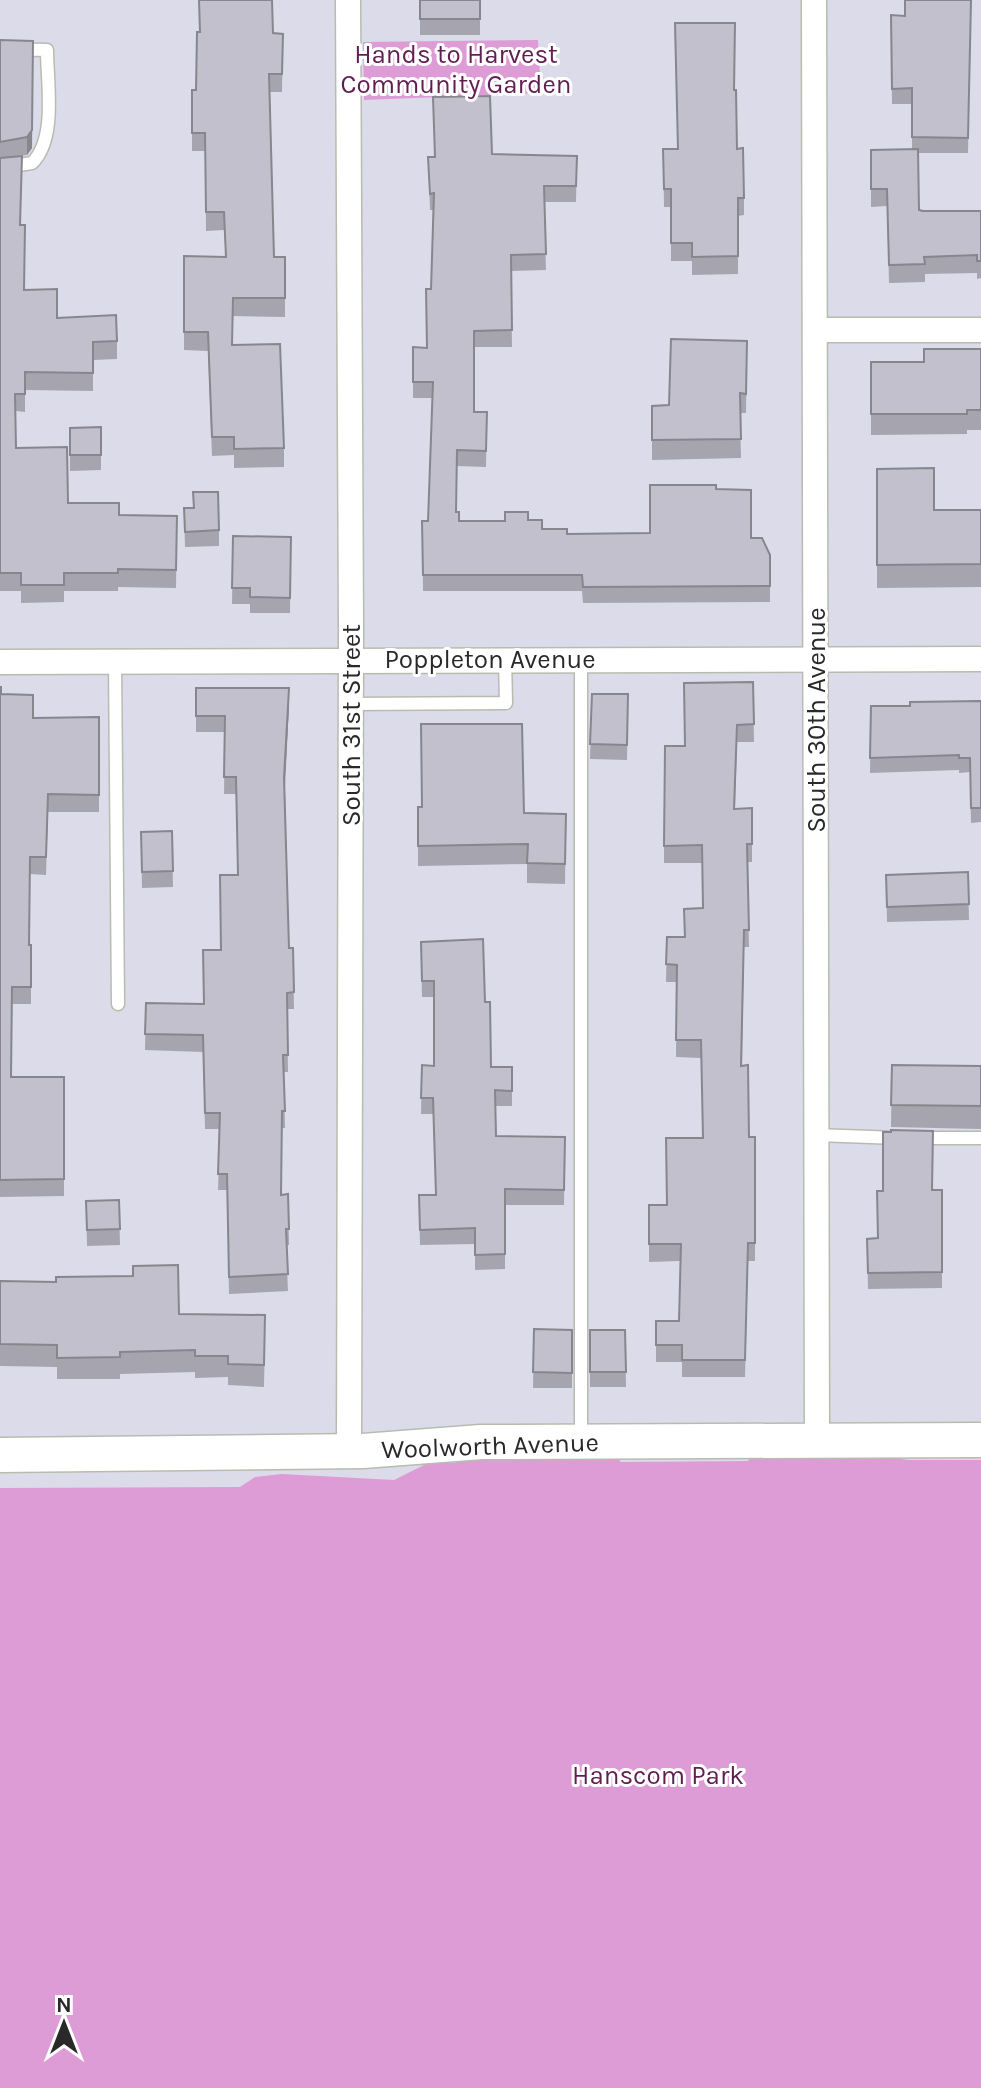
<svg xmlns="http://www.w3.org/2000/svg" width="981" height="2088" viewBox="0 0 981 2088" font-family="Karla,sans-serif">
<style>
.green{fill:#dd9cd5}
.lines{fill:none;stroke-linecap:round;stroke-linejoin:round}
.lane-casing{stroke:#b8bcaf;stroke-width:15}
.street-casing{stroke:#b8bcaf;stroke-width:27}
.secondary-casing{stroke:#b8bcaf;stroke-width:37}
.lane{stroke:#fff;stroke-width:12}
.street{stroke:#fff;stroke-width:24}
.secondary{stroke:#fff;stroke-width:34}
.wall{fill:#a6a5af}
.shaded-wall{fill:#87868f}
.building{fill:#c1c0cc;stroke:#87868f;stroke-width:2}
.labels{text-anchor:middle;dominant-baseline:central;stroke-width:6;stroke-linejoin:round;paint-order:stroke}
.park-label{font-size:26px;fill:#601f50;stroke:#fff}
.street-label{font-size:26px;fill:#292929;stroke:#fff}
</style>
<rect width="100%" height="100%" fill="#dcdbea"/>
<g class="green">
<polygon points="538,40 541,93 364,100 363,42"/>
<polygon points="482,1450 617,1457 621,1462 748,1461 752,1455 876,1456 909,1460 981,1460 981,2088 0,2088 0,1488 240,1487 255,1477 282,1474 394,1480 428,1463 454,1463"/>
</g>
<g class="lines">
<g class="lane-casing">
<g id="lane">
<path d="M0 49 47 50C47 83 57 139 32 163L0 168"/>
<polyline points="581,659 581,1438"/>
<polyline points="115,661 118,1004"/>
<polyline points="351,704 506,703 505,659"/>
<polyline points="816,1135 898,1138"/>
<polyline points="916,1138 981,1138"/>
</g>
</g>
<g class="street-casing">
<g id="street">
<polyline points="348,0 351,628 349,1451"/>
<polyline points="814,0 817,1440"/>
<polyline points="815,330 981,330"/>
<polyline points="0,662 981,659"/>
</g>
</g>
<g class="secondary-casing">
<polyline id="secondary" points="0,1455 363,1451 481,1442 981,1440"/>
</g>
<use href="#lane" class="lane"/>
<use href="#street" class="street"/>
<use href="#secondary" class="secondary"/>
</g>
<g class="wall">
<rect x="420" y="0" width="60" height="35"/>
<polygon points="971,0 968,153 918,153 919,210 923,211 981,211 981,278 977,279 977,273 925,274 925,282 889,283 887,206 871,207 871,150 912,150 912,104 892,104 891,15 905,16"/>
<polygon points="273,33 283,34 282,92 270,92 274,257 285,257 285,317 233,316 233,345 284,448 284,467 234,468 234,455 212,456 208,351 184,350 184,256 226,257 224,230 206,231 205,151 192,151 192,90 196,90"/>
<polygon points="0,40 32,148 27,155 18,156 24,290 57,318 117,341 117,359 93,360 93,391 25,390 25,412 16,411 16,448 68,503 119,515 177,516 176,588 118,587 118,591 64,591 64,602 21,603 21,591 0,591"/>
<polygon points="734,90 737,149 744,198 744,215 738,216 738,274 692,275 692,261 671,261 671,207 664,207 663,149 677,149"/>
<polygon points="492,154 577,156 576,202 544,202 546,270 511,271 512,347 474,347 474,412 487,412 486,467 457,466 457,512 459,521 528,520 542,529 567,534 650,533 716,489 751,538 770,555 770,602 583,603 582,591 423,591 422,521 428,521 432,398 413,398 413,347 426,348 431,289 433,210 430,210 428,157"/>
<polygon points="747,341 746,413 740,413 741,458 652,460 652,406 669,405"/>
<polygon points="981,349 981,430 967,430 967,434 871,435 871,362 924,362"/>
<polygon points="101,427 101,470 70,471 70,428"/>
<polygon points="877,469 934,510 981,510 981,587 877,588"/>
<polygon points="184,508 219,530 219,546 185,547"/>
<polygon points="233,536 291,537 290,613 250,613 250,604 232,604"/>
<polygon points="753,682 754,742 737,742 735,809 752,844 752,862 747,862 749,947 744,947 742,1066 749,1137 755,1137 755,1261 748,1261 745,1377 682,1377 682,1362 656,1362 656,1321 679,1321 680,1261 649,1262 649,1205 667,1205 703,1138 701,1058 676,1057 677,982 666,982 667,937 684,937 703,908 702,863 664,863 664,846 685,746"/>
<polygon points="0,687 1,694 33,718 99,717 99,812 48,812 46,875 30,874 29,945 31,945 31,1004 12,1004 11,1077 64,1077 64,1196 0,1197"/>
<polygon points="196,688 289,705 285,789 289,948 293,948 294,1009 287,1009 288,1072 284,1072 285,1128 282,1128 281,1195 288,1194 289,1245 286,1245 288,1291 229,1294 227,1190 218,1190 220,1129 205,1129 203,1052 145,1050 146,1003 204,1004 221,950 238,875 236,794 224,794 225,732 196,732"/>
<polygon points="592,694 628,694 627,760 590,759"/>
<polygon points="981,701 981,822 971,823 970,772 959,773 959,770 870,773 871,706 910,706"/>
<polygon points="418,807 566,814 565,884 527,883 527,864 418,866"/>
<polygon points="172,831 173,887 142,888 141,832"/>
<polygon points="968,872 969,920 887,922 886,875"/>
<polygon points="421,942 485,1002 491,1067 512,1067 512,1106 495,1106 496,1136 565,1137 564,1205 505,1205 505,1269 475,1270 475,1244 420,1245 419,1195 436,1195 433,1114 421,1114 422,1065 434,1066 434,997 422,997"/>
<polygon points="892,1065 981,1066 981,1129 891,1127"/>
<polygon points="933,1190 942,1190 942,1288 868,1289 867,1239 878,1238"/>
<polygon points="119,1200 120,1245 87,1246 86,1201"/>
<polygon points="0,1281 179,1314 265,1336 264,1387 228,1385 228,1377 195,1378 195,1372 120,1374 120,1379 57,1379 57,1367 0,1366"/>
<polygon points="534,1329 572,1330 572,1388 533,1388"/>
<polygon points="590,1330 625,1330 626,1387 590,1387"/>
</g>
<g class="shaded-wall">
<polygon points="33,59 32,148 27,155 27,137"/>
<polygon points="289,688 289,705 284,795 284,778"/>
</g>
<g class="building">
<polygon points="199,0 272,0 273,33 283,34 282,74 269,74 274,257 285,257 285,298 233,298 232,345 280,344 284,448 234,449 234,437 212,437 208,332 184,332 184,256 226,257 224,212 206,212 205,133 192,133 192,90 196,90 197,32 200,32"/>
<rect x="420" y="0" width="60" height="19"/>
<polygon points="905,0 971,0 968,138 912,137 912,88 892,89 891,15 905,16"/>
<polygon points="675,23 735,23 734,90 736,90 737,149 743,148 744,198 738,198 738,256 692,257 692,243 671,243 671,189 664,189 663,149 678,149"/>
<polygon points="0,40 33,41 32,130 27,137 0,142"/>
<polygon points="490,96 492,154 577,156 576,186 544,186 546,254 511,255 512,330 474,331 474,412 487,412 486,451 457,450 456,512 459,512 459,521 505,521 505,512 528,512 528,520 542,520 542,529 567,529 567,534 650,533 650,485 716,485 716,489 751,490 751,538 762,538 770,555 770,586 583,587 582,575 423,575 422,521 428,521 433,382 413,382 413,347 427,348 426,289 431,289 434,193 430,194 428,157 435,157 433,97"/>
<polygon points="918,149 919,210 923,211 981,211 981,261 977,261 977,255 924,257 925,264 889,265 887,189 871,189 871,150"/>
<polygon points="22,156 20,225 25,225 24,290 57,289 57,318 116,315 117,341 93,342 93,373 25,372 25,394 15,394 16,448 67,447 68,503 119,503 119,515 177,516 176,570 118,569 118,573 64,573 64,585 21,585 21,573 0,573 0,158"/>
<polygon points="671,339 747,341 746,394 740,393 741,439 652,440 652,406 669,405"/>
<polygon points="924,349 981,349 981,410 967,410 967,414 871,414 871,362 924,362"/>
<polygon points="101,427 101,455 70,455 70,428"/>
<polygon points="934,468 934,510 981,510 981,564 877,565 877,469"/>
<polygon points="193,492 218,492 219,530 185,532 184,508 194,508"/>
<polygon points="233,536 291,537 290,598 250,597 250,588 232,588"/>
<polygon points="753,682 754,724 737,725 734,809 752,808 752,844 747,844 749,930 744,930 741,1066 748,1065 749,1137 755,1137 755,1243 748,1243 745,1360 682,1360 682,1345 656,1345 656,1321 679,1321 681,1244 649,1244 649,1205 667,1205 666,1138 703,1138 701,1040 676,1040 677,965 666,964 667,937 685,937 684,909 703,908 702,845 664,846 665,746 685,746 684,683"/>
<polygon points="0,687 1,687 1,694 33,695 33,718 99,717 99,795 48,794 46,857 30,857 29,945 31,945 31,987 12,987 11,1077 64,1077 64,1179 0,1180"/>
<polygon points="196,688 289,688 284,778 289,948 293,948 294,992 287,993 288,1055 283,1055 285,1111 282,1111 281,1195 288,1194 289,1229 286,1229 288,1274 229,1277 227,1174 218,1174 220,1113 205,1113 203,1035 145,1034 146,1003 204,1004 203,950 221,950 220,875 238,875 236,777 224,777 225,716 196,716"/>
<polygon points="592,694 628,694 627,745 590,744"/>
<polygon points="981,701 981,808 971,808 970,758 959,758 959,755 870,758 871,706 910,706 910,702"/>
<polygon points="421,724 522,724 524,813 566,814 565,864 527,863 528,844 418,846 418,807 422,807"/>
<polygon points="172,831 173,871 142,872 141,832"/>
<polygon points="968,872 969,904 887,907 886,875"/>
<polygon points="483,939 485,1002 490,1002 491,1067 512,1067 512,1091 495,1090 496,1136 565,1137 564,1190 505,1189 505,1254 475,1255 475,1228 420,1230 419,1195 436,1195 433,1098 421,1098 422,1065 434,1066 434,981 422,981 421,942"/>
<polygon points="892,1065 981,1066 981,1106 891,1105"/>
<polygon points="891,1130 933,1131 932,1190 942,1190 942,1272 868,1273 867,1239 878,1238 877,1191 883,1191 883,1132 891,1132"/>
<polygon points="119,1200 120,1229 87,1230 86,1201"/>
<polygon points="178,1265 179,1314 265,1315 264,1365 228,1364 228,1356 195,1356 195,1350 120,1352 120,1357 57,1358 57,1345 0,1344 0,1281 56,1282 56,1277 133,1276 133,1266"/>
<polygon points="534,1329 572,1330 572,1373 533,1372"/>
<polygon points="590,1330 625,1330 626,1372 590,1372"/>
</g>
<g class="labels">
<g class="park-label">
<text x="456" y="54">Hands to Harvest<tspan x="456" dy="30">Community Garden</tspan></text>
<text x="658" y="1775">Hanscom Park</text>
</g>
<g class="street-label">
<text x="490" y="659">Poppleton Avenue</text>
<text transform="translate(816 720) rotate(-90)">South 30th Avenue</text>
<text transform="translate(351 725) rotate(-90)">South 31st Street</text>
<text transform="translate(490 1446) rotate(-2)">Woolworth Avenue</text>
</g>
</g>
<g transform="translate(64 2024)" stroke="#ffffff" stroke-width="6" paint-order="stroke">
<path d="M0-6L14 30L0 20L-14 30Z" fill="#292929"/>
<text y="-12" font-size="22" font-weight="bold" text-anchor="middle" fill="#292929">N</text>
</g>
</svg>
